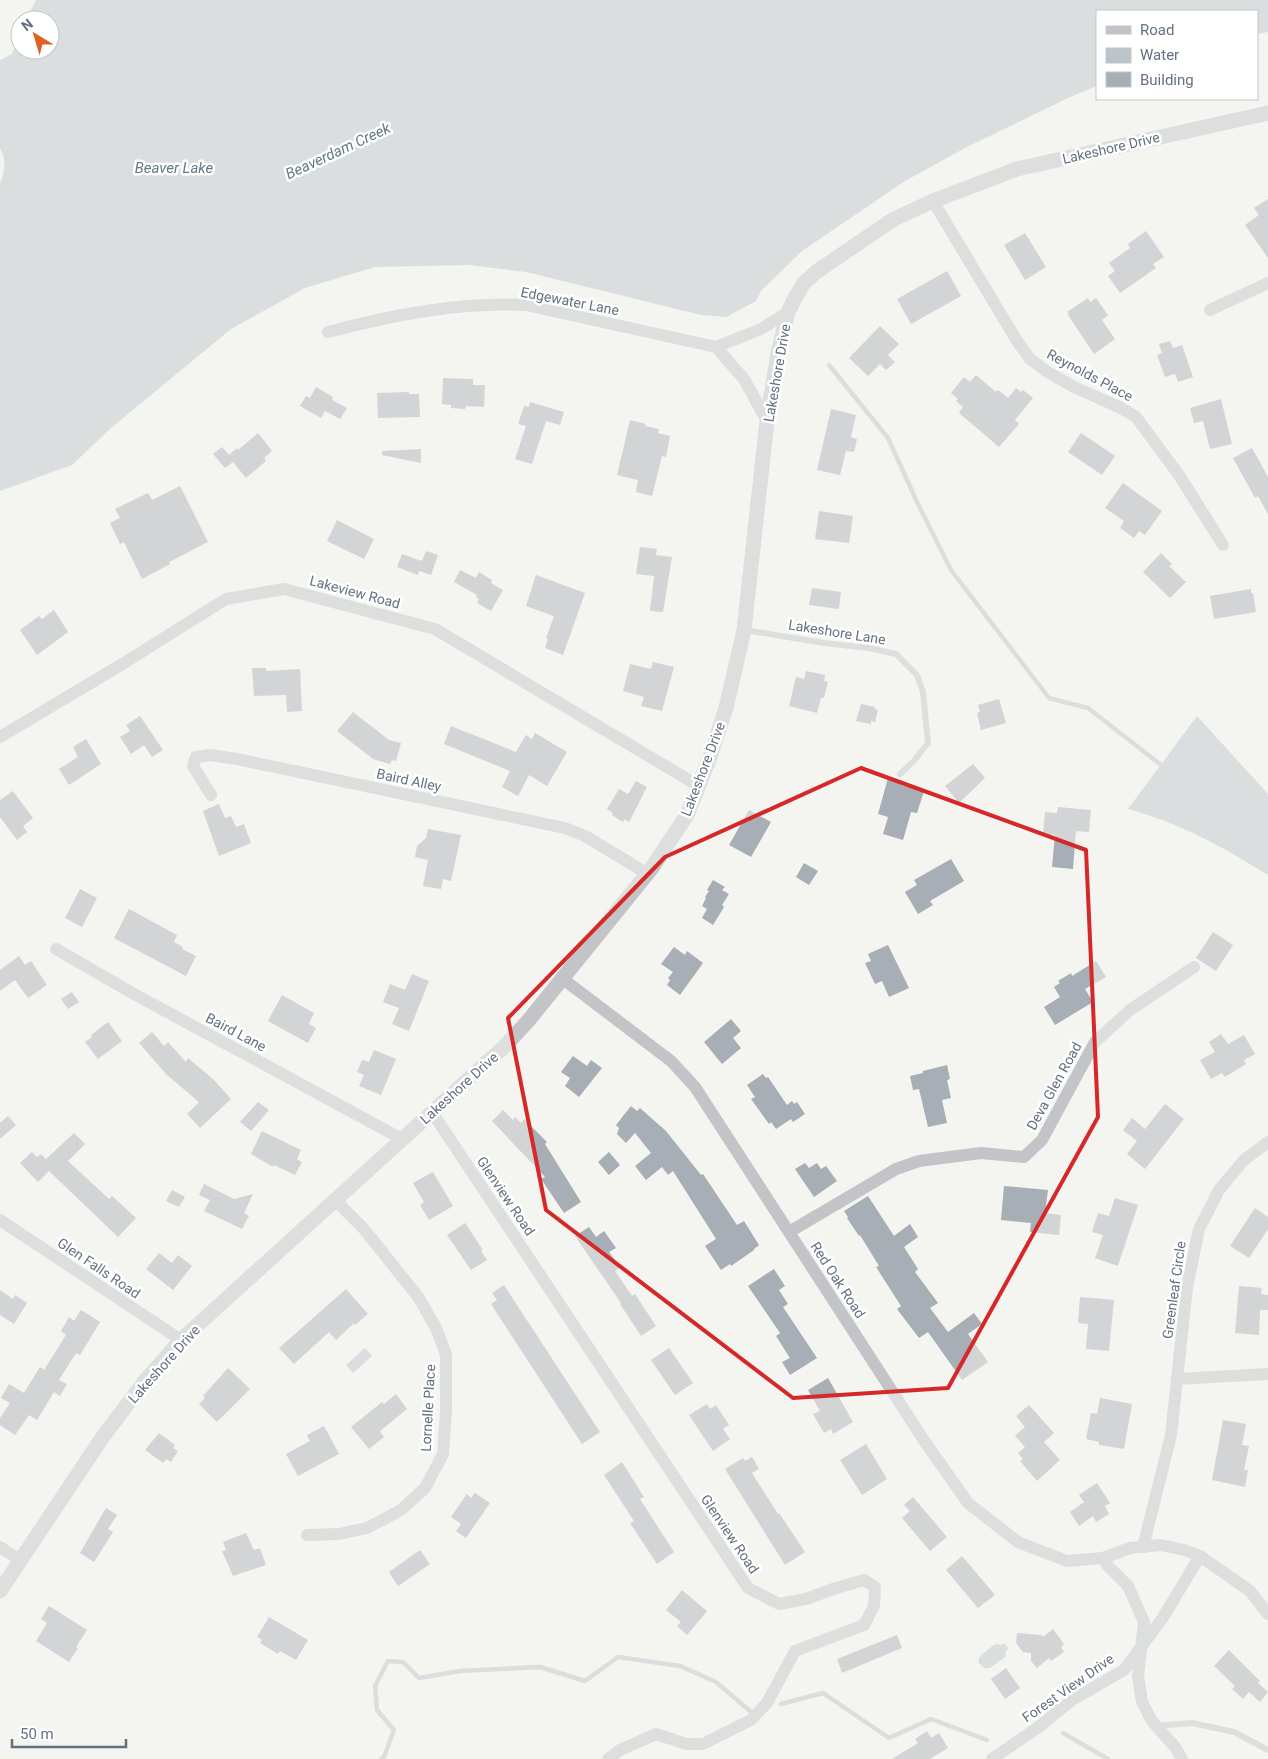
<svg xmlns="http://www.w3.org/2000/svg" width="1268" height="1759" viewBox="0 0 1268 1759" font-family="Roboto,sans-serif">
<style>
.water{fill:#bac4c9}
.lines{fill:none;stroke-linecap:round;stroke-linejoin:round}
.stream{stroke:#bac4c9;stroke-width:4.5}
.building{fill:#a8aeb5}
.service{stroke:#c2c4c8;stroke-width:6}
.minor{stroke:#c2c4c8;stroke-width:12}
.tertiary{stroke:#c2c4c8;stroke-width:15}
.marked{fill:none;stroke:#d62828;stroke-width:4;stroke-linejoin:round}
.labels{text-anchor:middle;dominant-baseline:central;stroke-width:5;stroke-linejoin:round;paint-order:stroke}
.street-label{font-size:14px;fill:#647181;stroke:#fff}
.water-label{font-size:15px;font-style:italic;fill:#647a85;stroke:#fff}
</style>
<rect width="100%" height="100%" fill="#f4f4f0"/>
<g class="water">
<path d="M36 0H1268V32L1257 34V11H1097V86L1070 97 965 148 905 181 802 251 761 291 756 301 726 317 701 315 526 272 470 265 375 267 305 288 231 329 111 428 72 465 0 491V184C5 170 7 161 0 148V60L12 54 20 34V50H50V20H26Z"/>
<path d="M1197 716 1268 794V875C1223 847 1180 823 1128 809Z"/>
<polygon points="365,1348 372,1356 353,1373 346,1365"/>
<polygon points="1004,1643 1009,1649 1006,1651 1005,1657 990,1668 984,1668 978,1662 980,1656 995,1644 1002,1645"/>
</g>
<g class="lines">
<g class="stream">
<polyline points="829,365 888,438 917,502 951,570 1049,698 1088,708 1161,765"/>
<polyline points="781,1704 823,1693 889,1738 931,1719 987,1740"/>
<polyline points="1063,1733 1108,1759"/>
<polyline points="381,1759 384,1757 394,1730 377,1710 375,1686 388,1661 403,1662 419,1678 460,1671 540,1667 585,1681 618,1657 680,1666 716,1682 750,1711"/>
</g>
</g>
<g class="building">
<polygon points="1268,199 1268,258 1245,225 1259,215 1254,208"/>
<polygon points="1146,231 1164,257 1153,264 1156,268 1120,293 1108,276 1115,271 1109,263 1130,248 1128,244"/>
<polygon points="1025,233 1046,267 1025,280 1004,245"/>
<polygon points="947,271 961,296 911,324 897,299"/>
<polygon points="1088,298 1090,302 1096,298 1108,315 1102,320 1115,339 1094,354 1068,315 1069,314 1067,312"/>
<polygon points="880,326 899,344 888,355 895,362 886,370 880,364 868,376 849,358"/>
<polygon points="1170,341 1173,348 1182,345 1193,377 1178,382 1175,374 1165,377 1157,355 1162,353 1159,344"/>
<polygon points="976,375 996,392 998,390 1008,398 1016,388 1021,392 1023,390 1033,398 1015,420 1019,424 999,447 959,413 963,407 956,401 958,399 951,393 964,377 970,382"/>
<polygon points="443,378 473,379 473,385 485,385 484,407 466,406 465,409 451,408 451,405 442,404"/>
<polygon points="316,387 333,397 332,400 347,408 340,419 325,411 321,418 300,406 306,396 310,398"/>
<polygon points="409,392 409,394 419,394 420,417 378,418 377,393"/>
<polygon points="1221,399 1232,444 1210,449 1203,421 1194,423 1190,408"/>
<polygon points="530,402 564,412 560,425 546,421 532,464 515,459 526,426 518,424 524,406 529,407"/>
<polygon points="831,409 856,415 851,437 857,439 854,452 846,451 840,475 817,470"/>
<polygon points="630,420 646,424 645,426 659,429 658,433 670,436 666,457 662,456 652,496 636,492 638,480 617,475"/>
<polygon points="258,433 272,451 264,458 266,461 246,478 233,462 225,468 213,454 222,447 229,455 237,448 238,450"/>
<polygon points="1081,433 1115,456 1102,475 1068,452"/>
<polygon points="1252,448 1268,477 1268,514 1258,496 1255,498 1233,458"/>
<polygon points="421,449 421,463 382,455 382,451"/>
<polygon points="1123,483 1162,511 1145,535 1139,531 1134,538 1120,528 1124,521 1105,508"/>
<polygon points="180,486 208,542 169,562 170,564 142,579 124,542 120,544 110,523 120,518 115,509 148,493 152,500"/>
<polygon points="819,511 853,516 849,543 815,539"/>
<polygon points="337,520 374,539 364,559 327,541"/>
<polygon points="640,547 657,549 656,555 672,557 663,612 650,611 654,576 636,574"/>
<polygon points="426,551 438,555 431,575 419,571 418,575 397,567 402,554 422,561"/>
<polygon points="1161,553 1172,564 1169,566 1186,582 1170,598 1143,572"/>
<polygon points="460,570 476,578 479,572 492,580 491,583 503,590 491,611 477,603 479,599 476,597 477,595 454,582"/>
<polygon points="536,575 585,593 563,655 545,648 548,639 546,638 554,616 526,606"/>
<polygon points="812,588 841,592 839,609 809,605"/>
<polygon points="1251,589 1251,593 1253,593 1256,612 1214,619 1210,596"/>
<polygon points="54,610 68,632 37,655 20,630 39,616 42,619"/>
<polygon points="653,662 674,667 662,711 641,706 644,697 623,691 630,664 651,669"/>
<polygon points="252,668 266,668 266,671 300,669 302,711 287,712 286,695 254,696"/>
<polygon points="806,671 825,675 824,681 828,682 824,698 821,698 817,713 789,706 796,677 804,679"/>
<polygon points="999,699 1006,723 981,730 977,713 980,712 978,705"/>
<polygon points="861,704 875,707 875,709 878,710 875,722 871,721 871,724 856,721"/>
<polygon points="353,712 389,740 401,743 396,761 392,760 390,764 373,759 337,731"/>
<polygon points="140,716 163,750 152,757 144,745 131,754 120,737 130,731 126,725"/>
<polygon points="451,726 516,752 526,735 532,739 535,733 567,752 547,786 529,775 518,796 502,787 510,771 444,744"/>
<polygon points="86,739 101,764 69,785 59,769 78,757 73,747"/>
<polygon points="973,764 985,778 959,803 945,786"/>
<polygon points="888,778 902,781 901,785 924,791 917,813 911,812 903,840 883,834 888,817 878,814"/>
<polygon points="636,781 647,787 629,822 624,819 623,822 612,815 613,813 607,809 619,789 628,794"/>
<polygon points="13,791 33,818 23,826 27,832 17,840 0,817 0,800"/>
<polygon points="219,804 225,818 231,816 236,827 244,824 251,843 219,856 203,811"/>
<polygon points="1058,807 1091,810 1089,832 1076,831 1073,869 1052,867 1055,835 1043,834 1045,812 1057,813"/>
<polygon points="749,810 771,822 751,857 729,845"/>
<polygon points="428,829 461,835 451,881 443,879 441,889 423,886 428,860 415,857 417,846 426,838"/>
<polygon points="951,859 964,881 930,901 933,905 918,914 905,892 917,885 914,880"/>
<polygon points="804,863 818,871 809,885 796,877"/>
<polygon points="713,880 725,887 722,890 729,894 722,905 724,907 713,925 702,918 707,909 702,906 706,898 705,897 709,891 707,890"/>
<polygon points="80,889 97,898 82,927 65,918"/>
<polygon points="129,909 177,935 174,942 183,947 182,949 196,956 186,976 114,938"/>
<polygon points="1213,932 1233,945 1216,971 1196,958"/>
<polygon points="888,945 909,988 889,997 882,981 875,984 865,963 871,961 868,954"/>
<polygon points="674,947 685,955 687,951 703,963 680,995 667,985 670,980 668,978 673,972 661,964"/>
<polygon points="19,956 25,965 31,961 47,985 28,998 15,980 0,991 0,970"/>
<polygon points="1096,961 1106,977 1085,989 1093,1002 1055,1025 1044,1007 1060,997 1054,987 1060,983 1058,981 1071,973 1072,976"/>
<polygon points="412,974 429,981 409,1031 392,1024 399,1008 383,1002 390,984 405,990"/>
<polygon points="72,992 79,1002 68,1009 61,999"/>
<polygon points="282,995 314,1013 309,1024 316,1028 308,1043 268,1021"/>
<polygon points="731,1019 741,1031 733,1038 741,1048 722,1064 704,1042"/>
<polygon points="108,1022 122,1041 98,1059 85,1042 92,1037 91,1035"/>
<polygon points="152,1032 164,1046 168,1042 186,1062 188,1058 214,1080 231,1099 200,1128 187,1114 199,1102 167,1075 139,1043"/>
<polygon points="1221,1034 1228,1044 1244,1035 1255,1054 1244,1060 1246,1064 1225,1077 1222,1073 1211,1079 1200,1060 1215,1052 1209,1042"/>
<polygon points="374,1050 396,1059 381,1095 359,1086 364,1075 357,1072 362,1060 369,1062"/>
<polygon points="573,1056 587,1066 591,1060 602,1068 579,1097 565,1086 570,1078 561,1072"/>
<polygon points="947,1065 950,1079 947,1080 951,1098 942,1100 947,1123 928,1127 919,1089 913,1090 910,1076 923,1073 923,1071"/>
<polygon points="763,1074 766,1078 768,1077 787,1105 792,1101 794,1104 797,1102 805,1114 793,1122 791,1119 776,1129 771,1122 769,1124 751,1099 755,1097 747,1085"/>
<polygon points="258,1102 269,1110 251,1131 240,1122"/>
<polygon points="1165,1104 1184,1119 1145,1169 1127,1154 1137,1141 1123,1130 1132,1118 1145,1129"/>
<polygon points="631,1106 637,1111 640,1108 666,1131 701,1175 703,1174 737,1225 744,1221 759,1245 754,1249 754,1250 731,1266 730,1264 721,1270 705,1246 716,1239 673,1171 668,1175 662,1167 646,1180 635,1166 651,1153 635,1133 626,1143 617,1134 619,1128 616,1125"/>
<polygon points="503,1110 513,1120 515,1117 521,1123 524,1119 547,1142 545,1144 581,1202 564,1213 541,1179 545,1177 492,1121"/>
<polygon points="8,1116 16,1125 0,1139 0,1123"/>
<polygon points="262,1131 301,1150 297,1159 302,1162 295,1175 274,1165 273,1167 251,1154"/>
<polygon points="74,1133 85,1144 68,1161 109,1199 112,1196 136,1218 118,1237 49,1171 38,1182 20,1163 32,1152 37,1157 41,1154 46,1159"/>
<polygon points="609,1152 620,1165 609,1175 598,1162"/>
<polygon points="805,1163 809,1168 817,1163 821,1169 826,1166 837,1181 814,1197 795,1169"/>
<polygon points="433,1172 453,1206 429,1220 420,1205 424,1202 413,1183"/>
<polygon points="204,1184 234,1199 253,1194 244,1213 249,1216 242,1229 204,1211 210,1200 199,1195"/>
<polygon points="1004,1186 1048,1190 1045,1213 1061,1215 1059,1235 1030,1232 1031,1223 1001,1220"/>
<polygon points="172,1190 185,1197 179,1207 166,1201"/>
<polygon points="868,1196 894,1236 910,1224 918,1237 904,1247 918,1269 915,1272 938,1303 930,1308 948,1332 974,1313 982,1324 968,1334 988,1362 962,1380 928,1332 919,1338 897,1309 901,1306 876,1267 879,1266 860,1235 859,1236 847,1218 848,1217 844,1211"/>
<polygon points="1115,1198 1138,1205 1118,1266 1095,1258 1103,1235 1092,1232 1098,1213 1109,1216"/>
<polygon points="1255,1208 1268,1217 1268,1229 1249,1258 1230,1246"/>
<polygon points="465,1223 483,1250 481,1251 487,1260 471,1270 447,1235"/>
<polygon points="589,1227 596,1237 604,1231 616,1248 609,1252 620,1267 615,1271 632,1296 635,1294 656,1326 641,1336 620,1304 621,1303 575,1236"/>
<polygon points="159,1253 172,1263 178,1255 192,1266 173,1290 146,1269"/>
<polygon points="774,1269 785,1286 779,1290 788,1304 783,1307 817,1358 790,1375 782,1362 790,1358 776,1336 780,1333 748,1286"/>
<polygon points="504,1285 600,1432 582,1444 491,1304 497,1300 492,1293"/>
<polygon points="1239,1286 1262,1288 1261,1294 1268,1295 1268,1310 1260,1310 1259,1335 1235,1333"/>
<polygon points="346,1289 368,1314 355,1325 354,1323 336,1340 329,1332 294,1364 279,1348"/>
<polygon points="0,1290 13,1299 15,1295 27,1303 14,1324 0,1315"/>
<polygon points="1080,1297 1114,1300 1109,1351 1086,1349 1088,1324 1078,1323"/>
<polygon points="81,1310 100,1322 80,1355 76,1353 59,1380 67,1384 60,1396 54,1392 37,1420 29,1415 15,1435 0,1425 0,1418 10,1403 1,1398 9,1384 24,1393 40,1367 44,1370 66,1335 61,1331 69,1317 74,1321"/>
<polygon points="669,1348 693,1383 675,1395 651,1360"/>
<polygon points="228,1368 250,1389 217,1422 199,1404 205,1398 203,1396"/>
<polygon points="828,1378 853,1422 833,1434 831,1429 824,1433 813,1414 820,1411 808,1390"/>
<polygon points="396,1394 407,1409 380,1431 384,1437 369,1449 351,1427 382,1402 384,1404"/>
<polygon points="1100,1398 1132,1404 1124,1449 1099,1445 1099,1442 1086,1439 1091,1413 1097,1414"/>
<polygon points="707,1404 710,1409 716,1405 729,1425 723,1429 730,1439 713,1451 689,1415"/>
<polygon points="1029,1405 1054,1433 1044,1442 1060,1460 1037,1481 1020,1461 1023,1459 1018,1453 1025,1447 1015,1436 1025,1427 1016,1416"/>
<polygon points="1223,1420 1246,1424 1242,1445 1249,1446 1244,1470 1248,1470 1245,1487 1212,1480"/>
<polygon points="324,1426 339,1454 298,1476 286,1454 310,1441 307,1435"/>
<polygon points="159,1433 175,1445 173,1448 178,1451 171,1462 166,1459 163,1463 145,1450"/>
<polygon points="866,1444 887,1479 862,1495 840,1460"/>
<polygon points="752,1457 759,1469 752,1473 778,1514 779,1513 805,1552 785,1565 725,1469 743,1458 745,1461"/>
<polygon points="622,1462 644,1497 640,1499 674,1552 657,1564 630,1523 634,1521 604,1475"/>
<polygon points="1097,1483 1110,1503 1105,1506 1109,1514 1096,1522 1093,1516 1079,1526 1070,1512 1084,1502 1079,1495"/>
<polygon points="475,1493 490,1503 466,1538 456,1531 461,1524 451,1517 467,1494 471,1498"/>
<polygon points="913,1497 947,1537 930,1551 902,1518 910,1511 904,1505"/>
<polygon points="106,1508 117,1515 108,1529 113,1532 94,1562 80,1553"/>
<polygon points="246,1533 254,1550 260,1548 266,1565 233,1576 222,1551 226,1550 223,1542"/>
<polygon points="420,1550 430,1564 398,1586 389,1572"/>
<polygon points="962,1556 995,1595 978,1608 946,1570"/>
<polygon points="682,1590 707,1611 687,1635 677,1626 681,1622 666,1610"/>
<polygon points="49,1606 87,1630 76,1647 78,1648 69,1662 36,1641 47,1623 41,1619"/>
<polygon points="269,1617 308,1640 296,1660 280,1651 278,1654 260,1643 262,1640 257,1637"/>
<polygon points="1053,1629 1064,1644 1061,1647 1064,1652 1051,1661 1049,1658 1037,1668 1031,1661 1031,1653 1023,1652 1016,1643 1017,1633 1042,1635 1043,1637"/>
<polygon points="897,1635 902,1648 842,1673 837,1659"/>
<polygon points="1229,1650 1260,1681 1258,1683 1268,1692 1260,1702 1249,1692 1243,1699 1232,1689 1235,1686 1214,1666"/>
<polygon points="1006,1668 1020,1688 1005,1699 991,1679"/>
<polygon points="927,1731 931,1738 939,1733 948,1748 930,1759 892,1759 918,1743 915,1739"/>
</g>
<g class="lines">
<g class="service">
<polyline points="745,630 824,643 869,648 896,654 917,675 923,692 928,743 913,762 900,774"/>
<polyline points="1156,1726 1192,1723 1234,1732 1268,1750"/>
</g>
<g class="minor">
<polyline points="933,201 1017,341 1030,359 1046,371 1074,387 1121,408 1136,417 1179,475 1223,545"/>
<polyline points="1210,310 1268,283"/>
<path d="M328 332C392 315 459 302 526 305L716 347"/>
<polyline points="767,421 744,379 716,347 761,329 788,312"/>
<polyline points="0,737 124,663 226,599 284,589 435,629 699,786"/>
<polyline points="211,795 193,766 196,757 210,755 237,759 565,828 585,836 648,874"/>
<polyline points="56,949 134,994 402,1139"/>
<polyline points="563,979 671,1061 695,1087 925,1442 968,1503 1018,1542 1067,1561 1103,1558 1130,1548 1161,1545 1184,1550 1200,1556 1250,1591 1268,1614"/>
<polyline points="432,1112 748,1588 779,1604 806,1599 833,1589 864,1580 875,1587 874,1606 864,1625 795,1651 767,1703 751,1720 703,1744 686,1744 656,1734 620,1750 608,1759"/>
<polyline points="0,1220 181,1340"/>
<polyline points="789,1232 896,1169 919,1161 981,1153 1024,1157 1042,1140 1095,1042 1130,1010 1194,967"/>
<polyline points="1177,1379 1268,1374"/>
<polyline points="307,1535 339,1534 367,1528 401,1510 425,1488 443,1454 446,1412 446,1355 437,1330 419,1298 364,1229 336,1201"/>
<polyline points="0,1547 20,1560"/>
<polyline points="1143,1547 1171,1435 1187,1287 1199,1229 1219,1190 1244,1160 1268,1142"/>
<polyline points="1103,1558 1108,1566 1128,1586 1144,1622 1138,1676 1142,1702 1152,1721 1175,1747 1182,1759"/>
<polyline points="992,1759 1040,1726 1072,1700 1124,1670 1162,1619 1200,1556"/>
</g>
<polyline class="tertiary" points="0,1591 102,1438 145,1381 181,1340 505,1046 528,1021 651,869 687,815 710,757 726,708 744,630 767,421 778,353 788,312 795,298 804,283 816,272 894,219 933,201 1017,169 1268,113"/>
</g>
<path d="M0 0H1268V1759H0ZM861 768 1086 850 1098 1117 948 1388 793 1398 546 1210 508 1018 665 857Z" fill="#f4f4f0" fill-opacity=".55" fill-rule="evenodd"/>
<path class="marked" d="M861 768 1086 850 1098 1117 948 1388 793 1398 546 1210 508 1018 665 857Z"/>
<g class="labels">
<g class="street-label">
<text transform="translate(1111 148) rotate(-13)">Lakeshore Drive</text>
<text transform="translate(570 301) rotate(11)">Edgewater Lane</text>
<text transform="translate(777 373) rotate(-80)">Lakeshore Drive</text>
<text transform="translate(1090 375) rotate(28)">Reynolds Place</text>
<text transform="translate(355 592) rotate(15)">Lakeview Road</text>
<text transform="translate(837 632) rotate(9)">Lakeshore Lane</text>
<text transform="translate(703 769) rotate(-69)">Lakeshore Drive</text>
<text transform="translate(409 780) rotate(12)">Baird Alley</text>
<text transform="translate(236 1032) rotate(28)">Baird Lane</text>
<text transform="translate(1054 1086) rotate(-61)">Deva Glen Road</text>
<text transform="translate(459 1088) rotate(-42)">Lakeshore Drive</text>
<text transform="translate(506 1196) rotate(56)">Glenview Road</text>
<text transform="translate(99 1268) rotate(34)">Glen Falls Road</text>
<text transform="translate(838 1280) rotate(57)">Red Oak Road</text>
<text transform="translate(1174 1290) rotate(-82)">Greenleaf Circle</text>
<text transform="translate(164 1364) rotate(-48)">Lakeshore Drive</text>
<text transform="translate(428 1408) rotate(-87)">Lornelle Place</text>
<text transform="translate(730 1534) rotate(56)">Glenview Road</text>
<text transform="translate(1068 1688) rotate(-35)">Forest View Drive</text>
</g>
<g class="water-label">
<text transform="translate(338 151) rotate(-25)">Beaverdam Creek</text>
<text x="174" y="168">Beaver Lake</text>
</g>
</g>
<rect x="1096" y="10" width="162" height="90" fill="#ffffff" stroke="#c1c6cd"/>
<rect x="1106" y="26" width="25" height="8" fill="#c2c4c8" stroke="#c1c6cd"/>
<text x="1140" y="35" font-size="15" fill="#647181">Road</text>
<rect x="1106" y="48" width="25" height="15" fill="#bac4c9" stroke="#c1c6cd"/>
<text x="1140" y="60" font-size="15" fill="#647181">Water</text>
<rect x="1106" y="72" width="25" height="15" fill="#a8aeb5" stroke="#c1c6cd"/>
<text x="1140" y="85" font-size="15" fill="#647181">Building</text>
<g transform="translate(35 35) rotate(322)"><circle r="24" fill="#ffffff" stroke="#c1c6cd"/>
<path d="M0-4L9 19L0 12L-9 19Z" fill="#e06124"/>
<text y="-8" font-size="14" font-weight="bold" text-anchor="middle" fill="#647181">N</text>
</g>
<path d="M12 1739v8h114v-8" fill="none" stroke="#647181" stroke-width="2.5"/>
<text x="20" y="1739" font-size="15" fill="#647181" stroke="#ffffff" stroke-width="4" paint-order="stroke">50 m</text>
</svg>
